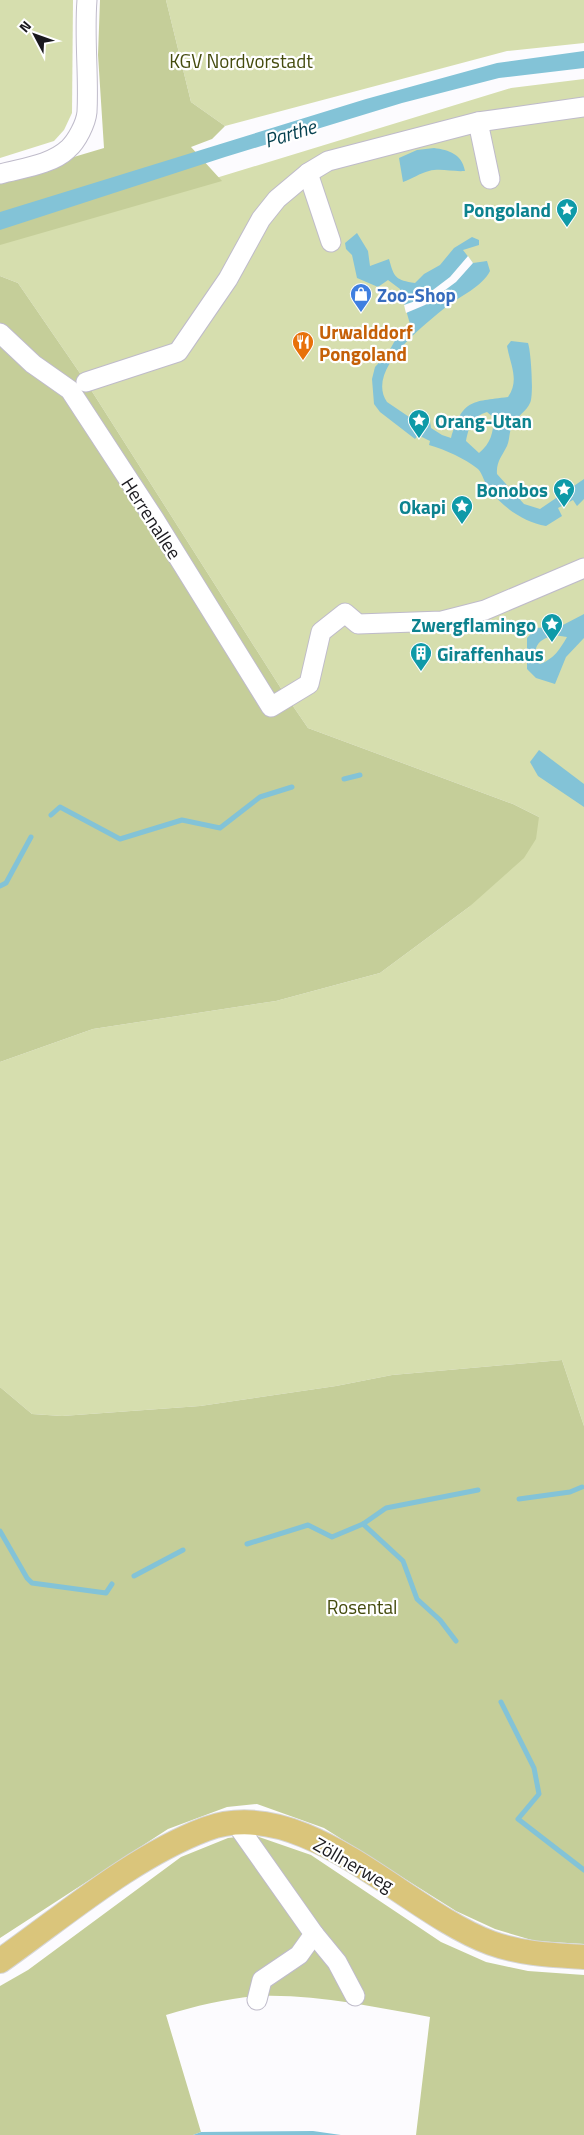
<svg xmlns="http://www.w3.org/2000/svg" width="584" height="2135" viewBox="0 0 584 2135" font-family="'Titillium Web',sans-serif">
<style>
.green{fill:#d6deae}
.forest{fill:#c5ce99}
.water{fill:#83c3d7;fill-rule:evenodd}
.pier{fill:#fcfbfe}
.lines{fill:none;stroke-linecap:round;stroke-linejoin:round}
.stream{stroke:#83c3d7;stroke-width:5}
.minor-casing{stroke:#bfbbca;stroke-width:21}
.major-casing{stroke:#d6d6d6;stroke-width:26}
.minor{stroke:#fff;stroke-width:19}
.major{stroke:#dac57b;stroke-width:24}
.labels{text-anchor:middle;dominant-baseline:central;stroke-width:4.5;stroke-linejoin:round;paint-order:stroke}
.park-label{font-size:19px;fill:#444b0d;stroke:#fff}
.culture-label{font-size:19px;font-weight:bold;fill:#0d838f;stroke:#fff;text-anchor:end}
.shop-label{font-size:19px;font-weight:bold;fill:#366cbe;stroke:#fff;text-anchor:start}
.food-label{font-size:19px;font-weight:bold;fill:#c56008;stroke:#fff;text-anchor:start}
.street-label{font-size:19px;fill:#1a191e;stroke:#fff}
.water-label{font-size:20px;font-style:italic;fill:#033f4e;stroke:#fff}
</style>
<rect width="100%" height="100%" fill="#fcfbfe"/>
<g class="green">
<polygon points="0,0 73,0 72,113 64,130 54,141 0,158"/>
<polygon points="166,0 584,0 584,43 507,51 225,126 191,102"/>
<polygon points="584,79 584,1426 562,1360 392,1375 336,1386 200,1406 62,1416 32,1414 0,1387 0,1062 93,1029 276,1001 380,973 469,907 539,817 513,804 308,728 282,690 86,382 18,283 0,276 0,244 511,88"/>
</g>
<g class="forest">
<polygon points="100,0 166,0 191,102 225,126 212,139 191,147 222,181 0,245 0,179 104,148 98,55"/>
<polygon points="0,276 18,283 86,382 282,690 308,728 513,804 539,817 536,839 524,858 469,907 380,973 276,1001 93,1029 0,1062"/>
<polygon points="562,1360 584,1426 584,1944 535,1941 495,1929 456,1911 324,1828 257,1804 227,1807 168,1829 0,1938 0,1387 32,1414 62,1416 200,1406 336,1386 392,1375"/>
<path d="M253 1835 311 1855 441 1942 486 1962 528 1971 584 1975V2135H416L430 2017C374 2007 316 1994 259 1996 227 1998 196 2006 166 2015L201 2132 193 2135H0V1986L28 1970 181 1857 228 1838Z"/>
</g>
<g class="water">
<polygon points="584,51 584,68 499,78 402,103 225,157 0,230 0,212 366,99 497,63"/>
<path d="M434 148C449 150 462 154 465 171 452 172 441 168 429 171 420 173 412 179 403 182L399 158 417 150Z"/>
<path d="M357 233 368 251 370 266 389 259C394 278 396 280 415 283L424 274 440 265 454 248 472 237 479 240V245L463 250 473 263 487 261 490 271C482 287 460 296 446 307 424 325 365 370 387 402L421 425 430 421 431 428 442 435 451 438C463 399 471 402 508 397 520 380 510 364 507 346L511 341 528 343C531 351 534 396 530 403 527 411 517 416 513 424 509 430 510 439 507 446 502 456 496 462 497 474L524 504 540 509 584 479V499L577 506 573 500 558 508 562 516 546 526C524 522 503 508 489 489 484 483 483 474 478 469 464 458 446 450 429 445L430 441 418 435 415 439 380 412 374 404 372 379 375 367 388 353 398 335 410 324 400 289 388 280 378 287 357 278 352 255 346 249 345 243ZM487 412 494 418C493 433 491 443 479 453L466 441C469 426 472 417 487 412Z"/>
<path d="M584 614V638L566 657 555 684 536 678 527 669V638L536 628 561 626ZM554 635 567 637C560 649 554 659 540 664L535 658C535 643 540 640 554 635Z"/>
<polygon points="539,750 584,784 584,807 538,776 530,762"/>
<polygon points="313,2131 341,2135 193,2135 201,2132"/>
</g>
<polygon class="pier" points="468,256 473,263 456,282 425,305 406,313 404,305 421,299 450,277"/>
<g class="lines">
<g class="stream">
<polyline points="344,779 360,775"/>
<polyline points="51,815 60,807 120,839 182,820 220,828 260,797 292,787"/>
<polyline points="0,886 6,883 31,837"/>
<polyline points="519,1499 570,1492 582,1487"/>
<polyline points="363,1524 403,1561 417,1599 440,1620 456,1641"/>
<polyline points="0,1531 27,1578 32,1583 106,1593 112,1584"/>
<polyline points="247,1544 308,1525 332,1537 363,1524 386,1508 478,1490"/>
<polyline points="134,1576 183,1550"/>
<polyline points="501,1702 534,1768 539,1794 518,1819 584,1870"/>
</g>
<g class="minor-casing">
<g id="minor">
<polyline points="478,122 490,179"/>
<polyline points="308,173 331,242"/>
<path d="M0 174C22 168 51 165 68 149 77 141 86 123 87 112 89 75 84 37 87 0"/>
<polyline points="0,333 33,364 70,390 155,520 271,707 309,684 321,632 345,613 358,624 442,621 485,610 584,568"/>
<polyline points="86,382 178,352 228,279 261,219 277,199 308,173 328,161 478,122 584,107"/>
<polyline points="235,1822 314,1934 299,1955 262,1980 257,2000"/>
<polyline points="314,1934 337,1962 355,1996"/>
</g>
</g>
<g class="major-casing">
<path id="major" d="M0 1961C64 1916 132 1857 206 1829 305 1793 404 1911 491 1943 521 1954 552 1955 584 1957"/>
</g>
<use href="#minor" class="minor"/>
<use href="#major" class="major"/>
</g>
<defs>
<g id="sight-pin" transform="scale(1.125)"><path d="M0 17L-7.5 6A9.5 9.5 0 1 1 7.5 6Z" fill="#0f9aa8" stroke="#fff"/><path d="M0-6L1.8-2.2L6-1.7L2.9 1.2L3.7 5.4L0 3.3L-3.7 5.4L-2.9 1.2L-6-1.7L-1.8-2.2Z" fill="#fff"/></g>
<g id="shop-pin" transform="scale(1.125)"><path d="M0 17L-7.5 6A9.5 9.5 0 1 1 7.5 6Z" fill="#3f7fe0" stroke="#fff"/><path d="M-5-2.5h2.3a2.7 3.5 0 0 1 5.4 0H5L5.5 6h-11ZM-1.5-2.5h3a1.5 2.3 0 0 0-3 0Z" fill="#fff"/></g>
<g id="restaurant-pin" transform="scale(1.125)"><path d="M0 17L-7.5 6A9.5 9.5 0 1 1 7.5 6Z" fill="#e8710a" stroke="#fff"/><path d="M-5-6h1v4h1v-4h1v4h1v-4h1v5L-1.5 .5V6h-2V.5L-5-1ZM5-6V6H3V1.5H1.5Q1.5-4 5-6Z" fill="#fff"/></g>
<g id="building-pin" transform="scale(1.125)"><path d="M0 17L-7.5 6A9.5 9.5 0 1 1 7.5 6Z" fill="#0f9aa8" stroke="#fff"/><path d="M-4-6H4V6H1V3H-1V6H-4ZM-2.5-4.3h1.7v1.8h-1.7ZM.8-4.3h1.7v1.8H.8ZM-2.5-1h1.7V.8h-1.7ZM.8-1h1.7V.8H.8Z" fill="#fff"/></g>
</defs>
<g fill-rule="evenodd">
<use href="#sight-pin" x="567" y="209"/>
<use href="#shop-pin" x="361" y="294"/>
<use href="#restaurant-pin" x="303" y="342"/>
<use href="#sight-pin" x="419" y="420"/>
<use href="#sight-pin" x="564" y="489"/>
<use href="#sight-pin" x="462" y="506"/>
<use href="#sight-pin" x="552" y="624"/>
<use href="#building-pin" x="421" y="653"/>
</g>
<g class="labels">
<g class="park-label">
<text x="241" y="60">KGV Nordvorstadt</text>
<text x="362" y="1606">Rosental</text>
</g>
<g class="culture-label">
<text x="551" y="209">Pongoland</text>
<text x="435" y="420" text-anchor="start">Orang-Utan</text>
<text x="548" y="489">Bonobos</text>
<text x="446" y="506">Okapi</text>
<text x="536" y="624">Zwergflamingo</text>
<text x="437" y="653" text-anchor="start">Giraffenhaus</text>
</g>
<g class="shop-label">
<text x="377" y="294">Zoo-Shop</text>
</g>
<g class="food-label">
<text x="319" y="331">Urwalddorf<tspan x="319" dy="22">Pongoland</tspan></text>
</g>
<g class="street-label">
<text transform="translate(152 518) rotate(57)">Herrenallee</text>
<text transform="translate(354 1864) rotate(30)">Zöllnerweg</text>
</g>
<g class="water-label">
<text transform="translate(290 133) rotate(-17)">Parthe</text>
</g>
</g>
<g transform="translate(35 35) rotate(311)" stroke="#ffffff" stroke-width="4" paint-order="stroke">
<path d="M0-4L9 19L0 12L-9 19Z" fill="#1a191e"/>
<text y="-8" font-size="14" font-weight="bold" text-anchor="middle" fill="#1a191e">N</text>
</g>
</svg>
